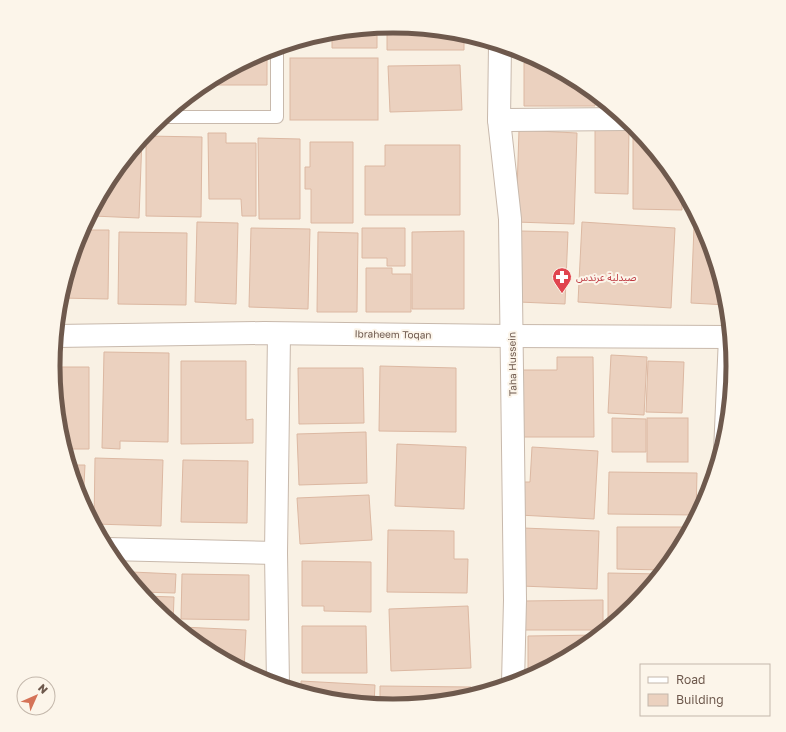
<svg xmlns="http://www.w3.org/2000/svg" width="786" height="732" viewBox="0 0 786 732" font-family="'Golos Text','Noto Sans Arabic',sans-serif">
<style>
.building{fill:#ebd1bf;stroke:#dcb8a2}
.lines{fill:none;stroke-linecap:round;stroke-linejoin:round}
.service-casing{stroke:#c8b9ac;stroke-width:14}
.minor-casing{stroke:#c8b9ac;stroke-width:24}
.service{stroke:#fff;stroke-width:12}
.minor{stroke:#fff;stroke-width:22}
.labels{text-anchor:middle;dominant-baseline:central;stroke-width:4;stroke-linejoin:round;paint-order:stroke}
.health-label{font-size:10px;fill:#be3a42;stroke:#fcf5ea;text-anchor:start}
.street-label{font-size:10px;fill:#6e594d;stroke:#fcf5ea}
.rim{fill:none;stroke:#6e594d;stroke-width:5}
</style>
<rect width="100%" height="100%" fill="#f9f1e4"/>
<g class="building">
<polygon points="393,26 464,34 464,50 387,50 387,27"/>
<polygon points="377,28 377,48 332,48 332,32"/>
<polygon points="267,50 267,85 205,85 205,83"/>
<rect x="290" y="58" width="88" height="62"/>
<polygon points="524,63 543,63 582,83 595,94 595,106 524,106"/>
<polygon points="460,65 462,110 390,112 388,66"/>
<polygon points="198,88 198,96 189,96"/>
<polygon points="595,128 629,129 628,194 595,193"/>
<polygon points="519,130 577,133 574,224 516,222"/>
<polygon points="633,131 638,131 676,177 682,189 682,210 633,209"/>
<polygon points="208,133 226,133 226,143 256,143 256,216 242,216 241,199 209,199"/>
<polygon points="146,136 202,137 201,217 146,216"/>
<polygon points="142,138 139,218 93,216 93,210 110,177"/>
<polygon points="258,138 300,139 300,219 259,219"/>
<polygon points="310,142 353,142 353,223 311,223 311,189 305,189 305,167 310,167"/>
<polygon points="385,145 460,145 460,215 365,215 365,166 385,166"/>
<polygon points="197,222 238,223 236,304 195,302"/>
<polygon points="582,222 675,228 671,308 578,302"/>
<polygon points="694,227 703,228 707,236 727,305 691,303"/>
<polygon points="251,228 310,229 308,309 249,307"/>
<polygon points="362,228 405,228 405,266 387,266 387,258 362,258"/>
<polygon points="82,230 109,230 108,299 60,298 79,236"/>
<polygon points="464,231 464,309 412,309 412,232"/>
<polygon points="521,231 568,232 565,304 519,302"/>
<polygon points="119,232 187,233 186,305 118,304"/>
<polygon points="318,232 358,233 357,312 317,312"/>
<polygon points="366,268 392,268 392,274 411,274 411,312 366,312"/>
<polygon points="104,352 169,353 168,442 120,441 120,449 102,448"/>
<polygon points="611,355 647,357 644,415 608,413"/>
<polygon points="557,357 593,357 594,437 522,437 521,370 557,370"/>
<polygon points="181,361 246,361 246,420 253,419 253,443 181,444"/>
<polygon points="648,361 684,362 682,413 646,412"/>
<polygon points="380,366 456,368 456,432 379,431"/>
<polygon points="53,367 89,367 89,449 65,449 59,432"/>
<polygon points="298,368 363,368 364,423 299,424"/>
<polygon points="612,418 646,419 646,452 612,452"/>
<rect x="647" y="418" width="41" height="44"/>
<polygon points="366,432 367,483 299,485 297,434"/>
<polygon points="397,444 466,447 464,509 395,506"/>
<polygon points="532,447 598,451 594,519 519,515 521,482 530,482"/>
<polygon points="95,458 163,460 161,526 94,524"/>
<polygon points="183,460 248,461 247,523 181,522"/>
<polygon points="69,465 85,465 83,504 79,496"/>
<polygon points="609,472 697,473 696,515 608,514"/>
<polygon points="369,495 372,540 300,544 297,498"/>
<polygon points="617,527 690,527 690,529 676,555 664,570 617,569"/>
<polygon points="523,528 599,531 597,589 521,586"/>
<polygon points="388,530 454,531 454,559 468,559 467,593 387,592"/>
<polygon points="302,561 371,562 371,612 324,611 324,606 302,606"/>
<polygon points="132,572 176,574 175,593 140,592 132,581"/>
<polygon points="608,573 660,574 633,607 614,622 608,622"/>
<polygon points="182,574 249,575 249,620 181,619"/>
<polygon points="144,596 174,597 173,624 152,606"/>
<polygon points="603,600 603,630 524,630 523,601"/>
<polygon points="468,606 471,668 391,671 389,609"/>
<polygon points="302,626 366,626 367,673 302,673"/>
<polygon points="182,627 246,630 244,670 204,649 182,630"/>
<polygon points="598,635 582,649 528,677 528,636"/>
<polygon points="301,681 375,685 374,704 326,699 301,692"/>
<polygon points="380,686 471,687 471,696 459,700 393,706 380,705"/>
</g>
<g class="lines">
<g class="service-casing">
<g id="service">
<polyline points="163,117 277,117 277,47"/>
<polyline points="720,452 725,337"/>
</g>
</g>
<g class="minor-casing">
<g id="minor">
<polyline points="500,45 499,120 510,219 515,600 513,683"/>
<polyline points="499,120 626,119"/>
<polyline points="56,336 264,333 512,336 730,337"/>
<polyline points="107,549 276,553"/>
<polyline points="278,685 276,553 279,334"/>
</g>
</g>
<use href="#service" class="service"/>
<use href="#minor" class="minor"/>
</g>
<defs>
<g id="pharmacy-pin" transform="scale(1)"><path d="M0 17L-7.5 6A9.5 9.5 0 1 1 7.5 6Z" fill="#e0444e" stroke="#fcf5ea"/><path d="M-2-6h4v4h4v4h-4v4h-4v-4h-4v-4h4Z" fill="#fff"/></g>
</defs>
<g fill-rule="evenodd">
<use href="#pharmacy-pin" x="562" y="277"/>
</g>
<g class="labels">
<g class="health-label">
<text x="576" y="277">صيدلية عرندس</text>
</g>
<g class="street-label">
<text transform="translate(393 334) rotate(1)">Ibraheem Toqan</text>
<text transform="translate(512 364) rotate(-91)">Taha Hussein</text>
</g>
</g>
<path d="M0 0H786V732H0ZM60 366a333 333 0 1 1 666 0a333 333 0 1 1-666 0Z" fill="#fcf5ea" fill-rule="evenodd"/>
<path class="rim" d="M60 366a333 333 0 1 1 666 0a333 333 0 1 1-666 0Z"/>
<rect x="640" y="664" width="130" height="52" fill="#fcf5ea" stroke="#c3b7ab"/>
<rect x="648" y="677" width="20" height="6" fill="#ffffff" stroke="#c3b7ab"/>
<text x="676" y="684" font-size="12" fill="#6e594d">Road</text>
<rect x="648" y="694" width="20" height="12" fill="#ebd1bf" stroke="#c3b7ab"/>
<text x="676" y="704" font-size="12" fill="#6e594d">Building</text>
<g transform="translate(36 696) rotate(45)"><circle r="19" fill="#fcf5ea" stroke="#c3b7ab"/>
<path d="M0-3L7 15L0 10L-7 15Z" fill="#d57358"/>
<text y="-6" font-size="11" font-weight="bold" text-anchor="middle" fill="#6e594d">N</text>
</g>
</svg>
